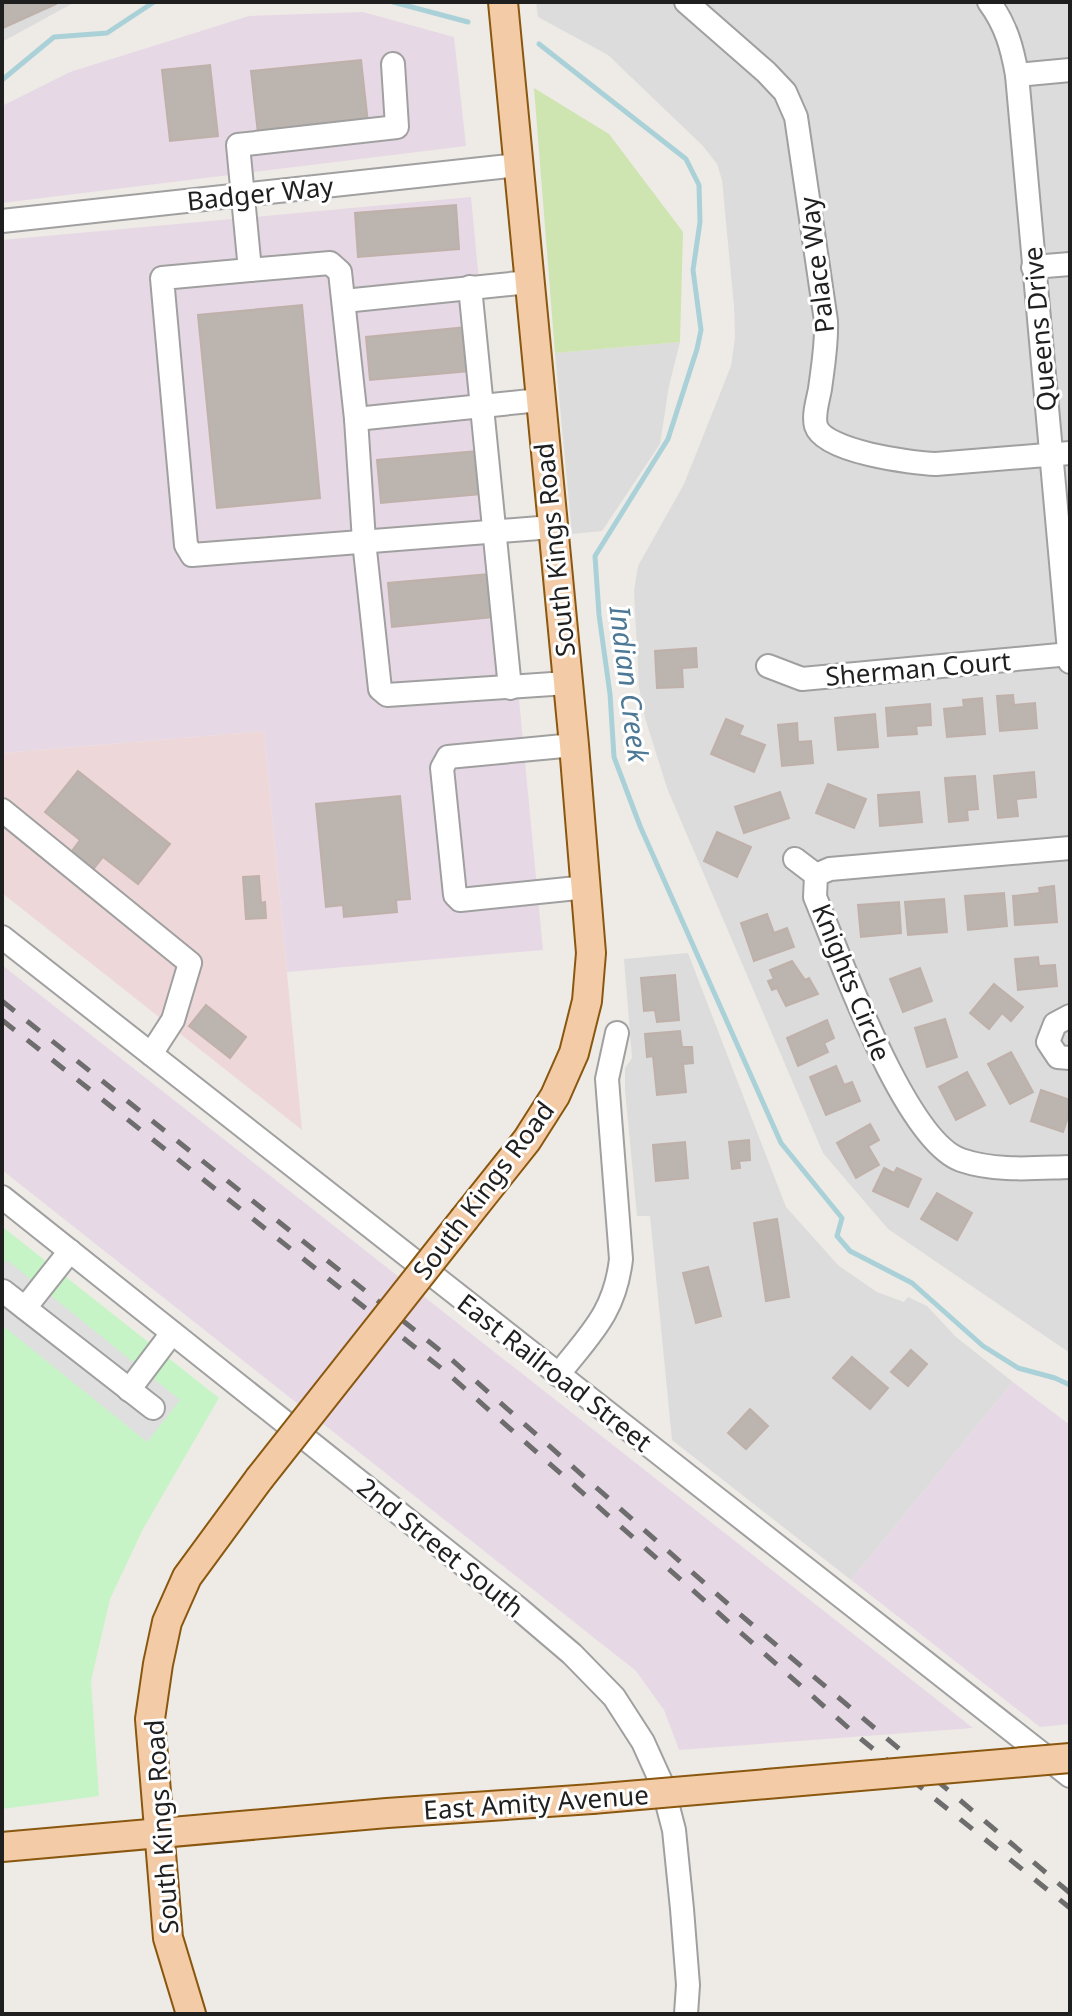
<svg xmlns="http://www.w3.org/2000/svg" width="1072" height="2016" viewBox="0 0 1072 2016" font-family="'Noto Sans',sans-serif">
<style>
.residential{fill:#dddcdc}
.commercial{fill:#eed7d8}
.industrial{fill:#e7d8e5}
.grass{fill:#cee4b1}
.park{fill:#c7f4c7}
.parking{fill:#dfdfdf}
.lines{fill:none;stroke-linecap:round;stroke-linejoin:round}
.stream{stroke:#aad1d8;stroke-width:5}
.building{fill:#bcb4af;stroke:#bfb1aa;stroke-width:2}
.minor-casing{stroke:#a0a0a0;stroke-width:26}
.major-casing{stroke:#8a570f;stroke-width:32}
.minor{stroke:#fff;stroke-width:22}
.major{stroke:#f3cca7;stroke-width:28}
.rail{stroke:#6d6d6d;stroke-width:5;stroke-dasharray:16 16;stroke-linecap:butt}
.major-bridge-casing{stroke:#8a570f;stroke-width:32;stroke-linecap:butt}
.major-bridge{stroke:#f3cca7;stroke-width:28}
.labels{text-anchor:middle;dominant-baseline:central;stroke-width:6;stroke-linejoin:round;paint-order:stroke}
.street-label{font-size:26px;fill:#1f1f1f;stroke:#fff}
.water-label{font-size:28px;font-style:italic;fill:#4d7896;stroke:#fff}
</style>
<rect width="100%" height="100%" fill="#eeebe6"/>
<g class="residential">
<polygon points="2,2 75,2 2,42"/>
<polygon points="536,2 1070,2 1070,1353 888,1229 823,1153 667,788 645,718 639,688 634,591 638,566 684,484 731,366 735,337 734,307 722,180 717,164 703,146 608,55 538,17"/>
<polygon points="680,342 669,386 660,444 602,531 572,534 555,353"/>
<polygon points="688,953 786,1207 839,1266 877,1292 904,1302 908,1297 927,1306 956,1337 1013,1382 851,1580 672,1440 650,1216 637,1216 625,1090 625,1068 632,1058 624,959"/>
</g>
<polygon class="commercial" points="264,731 302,1130 2,893 2,753"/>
<g class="industrial">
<polygon points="363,12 454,37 466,146 2,203 2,106 70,72 249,16"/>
<polygon points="471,197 543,950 287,972 264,731 2,753 2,240"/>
<polygon points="2,965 973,1728 679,1750 664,1710 636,1671 2,1170"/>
<polygon points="1013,1382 1070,1425 1070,1724 1040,1727 851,1580"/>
</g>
<polygon class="grass" points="534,88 609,134 683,232 680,342 555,353"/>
<polygon class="park" points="4,1228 219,1398 143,1529 110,1599 91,1681 99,1796 2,1809"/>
<polygon class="parking" points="7,1260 180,1400 147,1442 2,1325 2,1266"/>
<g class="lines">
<g class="stream">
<polyline points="393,2 468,22"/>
<polyline points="539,44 686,159 699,185 700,222 693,270 701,330 697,349 668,439 595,556 599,615 610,694 614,757 640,826 781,1143 842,1218 837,1236 850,1251 912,1283 983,1346 1018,1368 1055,1378 1070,1385"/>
<polyline points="2,80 54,37 107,33 154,2"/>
</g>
</g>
<g class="building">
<polygon points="2,2 55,2 56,4 3,28"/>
<polygon points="361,60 368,123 258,134 251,71"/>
<polygon points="210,65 218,136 170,141 162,70"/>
<polygon points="456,205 459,249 358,257 355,213"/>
<polygon points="302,305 320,498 217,508 198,315"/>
<polygon points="466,327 470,371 370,380 366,337"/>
<polygon points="477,451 481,494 381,503 377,460"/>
<polygon points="489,574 493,617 392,627 388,583"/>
<polygon points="696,648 697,667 682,668 683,687 657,688 655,651"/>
<polygon points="1013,695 1014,705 1035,703 1037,728 1000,731 997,696"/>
<polygon points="982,698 985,734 947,737 944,709 964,707 963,700"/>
<polygon points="930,704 931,725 916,726 917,734 888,736 886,708"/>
<polygon points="875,714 878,747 838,750 835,718"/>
<polygon points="726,719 743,726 739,735 765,745 754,772 711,754"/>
<polygon points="797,723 798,742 811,741 813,763 782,766 778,725"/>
<polygon points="78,771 170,844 138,884 103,857 91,872 69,855 80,840 45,812"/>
<polygon points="1034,772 1036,797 1016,799 1018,816 998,818 994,776"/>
<polygon points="975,776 978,809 967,810 968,820 949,822 945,778"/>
<polygon points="828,784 866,799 854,828 816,813"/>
<polygon points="780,792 789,818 744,833 735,807"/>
<polygon points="919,792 922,822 880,826 878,795"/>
<polygon points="400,796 410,899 396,900 397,912 344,917 343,905 326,907 316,804"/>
<polygon points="717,832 751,847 737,877 704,861"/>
<polygon points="259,876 261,903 265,902 266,918 246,919 243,877"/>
<polygon points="1054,886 1057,922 1015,925 1013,896 1040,893 1039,888"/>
<polygon points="1004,893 1007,926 968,930 965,896"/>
<polygon points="944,899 947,932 908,935 905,902"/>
<polygon points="899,902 901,933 861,937 858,905"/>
<polygon points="767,914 774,933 787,928 794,947 754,961 741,923"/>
<polygon points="1038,957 1039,966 1055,965 1057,986 1018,990 1015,959"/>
<polygon points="792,961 805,980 809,978 818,994 786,1006 777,988 772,990 768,981 774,979 770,970"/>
<polygon points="920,968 932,1001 903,1012 890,979"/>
<polygon points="675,975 679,1020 657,1022 655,1010 644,1011 641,978"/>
<polygon points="994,984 1023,1007 1011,1021 1002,1013 989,1029 970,1013"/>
<polygon points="206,1005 246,1037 230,1058 189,1026"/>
<polygon points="945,1019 957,1057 927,1067 915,1028"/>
<polygon points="827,1020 834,1038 824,1043 828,1052 798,1066 787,1038"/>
<polygon points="680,1031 682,1047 692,1047 693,1063 683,1064 686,1092 657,1095 653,1056 647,1057 645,1034"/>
<polygon points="1011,1052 1033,1092 1010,1104 988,1064"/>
<polygon points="836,1066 844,1085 852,1082 860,1101 826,1115 810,1077"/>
<polygon points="967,1072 985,1105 956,1120 939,1087"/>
<polygon points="1041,1090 1070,1100 1070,1111 1063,1132 1031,1121"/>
<polygon points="870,1124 879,1140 868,1146 879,1165 856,1178 837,1143"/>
<polygon points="749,1140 750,1160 739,1161 740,1168 732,1169 729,1142"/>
<polygon points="685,1142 688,1178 656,1181 653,1145"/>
<polygon points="884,1168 894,1173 897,1168 921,1179 908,1207 873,1191"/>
<polygon points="937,1193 972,1213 957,1240 921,1219"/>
<polygon points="777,1219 789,1297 766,1301 754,1223"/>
<polygon points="708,1267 721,1316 696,1323 683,1273"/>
<polygon points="911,1350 927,1364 908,1386 891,1372"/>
<polygon points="852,1357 888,1388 870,1409 833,1378"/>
<polygon points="750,1409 768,1426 746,1449 728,1433"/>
</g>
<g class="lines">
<g class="minor-casing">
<g id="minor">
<path d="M686 2 766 72 785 92 796 117 826 321C827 344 823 366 820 389 818 400 813 415 816 426 824 452 912 463 936 464L1070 453"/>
<path d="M989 2C1006 25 1012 47 1017 75L1070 662"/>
<polyline points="393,64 397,127 238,145 250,270 330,263 340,272 356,419 364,541 380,689 387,695 567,683"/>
<polyline points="1017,75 1070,70"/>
<polyline points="2,221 518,165"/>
<polyline points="1033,267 1070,264"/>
<polyline points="250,270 162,278 186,545 192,555 552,527"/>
<polyline points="470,287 510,688"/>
<polyline points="344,301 529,282"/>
<polyline points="356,419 540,400"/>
<polyline points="768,666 802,679 1070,654"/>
<polyline points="574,745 448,757 442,768 455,895 460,900 587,887"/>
<polyline points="2,810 190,963 173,1020 151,1054"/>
<path d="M1070 848 830 869 816 875 815 897C839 954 904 1140 961 1160 996 1172 1034 1168 1070 1167"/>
<polyline points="795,859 816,875"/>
<polyline points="2,937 1070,1776"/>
<polyline points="1070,1016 1055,1024 1048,1042 1058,1057 1070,1058"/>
<polyline points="2,1197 518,1608 572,1654 614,1697 643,1742 662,1784 674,1830 682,1909 688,1985 686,2014"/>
<polyline points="3,1291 153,1408"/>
<polyline points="25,1308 70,1251"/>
<path d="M558 1375C590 1334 615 1313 621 1259L607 1079 617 1033"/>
<polyline points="129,1390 172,1333"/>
</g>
</g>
<g class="major-casing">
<g id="major">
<polyline points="465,1218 527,1140 555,1096 574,1053 587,1001 591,953 574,745 503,2"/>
<polyline points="2,1847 387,1813 592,1799"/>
<polyline points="191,2014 168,1938 150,1719 158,1664 167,1622 187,1577 259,1479"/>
</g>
</g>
<use href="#minor" class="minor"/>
<use href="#major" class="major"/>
<g class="rail">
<polyline points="2,1001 452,1360 736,1611 1070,1893"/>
<polyline points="2,1020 446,1372 861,1739 1070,1908"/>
</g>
<g class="major-bridge-casing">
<g id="major-bridge">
<polyline points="259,1479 465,1218"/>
<polyline points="592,1799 1070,1758"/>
</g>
</g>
<use href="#major-bridge" class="major-bridge"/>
</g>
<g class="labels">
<g class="street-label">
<text transform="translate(260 193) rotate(-6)">Badger Way</text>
<text transform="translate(816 265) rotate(-97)">Palace Way</text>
<text transform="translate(1039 329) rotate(-95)">Queens Drive</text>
<text transform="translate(554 550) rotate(-96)">South Kings Road</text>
<text transform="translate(918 668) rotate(-5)">Sherman Court</text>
<text transform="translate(852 982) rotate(68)">Knights Circle</text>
<text transform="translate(483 1190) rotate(-53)">South Kings Road</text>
<text transform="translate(555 1372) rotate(38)">East Railroad Street</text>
<text transform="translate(441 1547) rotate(39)">2nd Street South</text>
<text transform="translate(536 1802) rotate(-4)">East Amity Avenue</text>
<text transform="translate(161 1827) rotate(-94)">South Kings Road</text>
</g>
<g class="water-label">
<text transform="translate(630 684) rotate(83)">Indian Creek</text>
</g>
</g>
<rect width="1072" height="2016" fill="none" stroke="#1f1f1f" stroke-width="8"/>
</svg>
